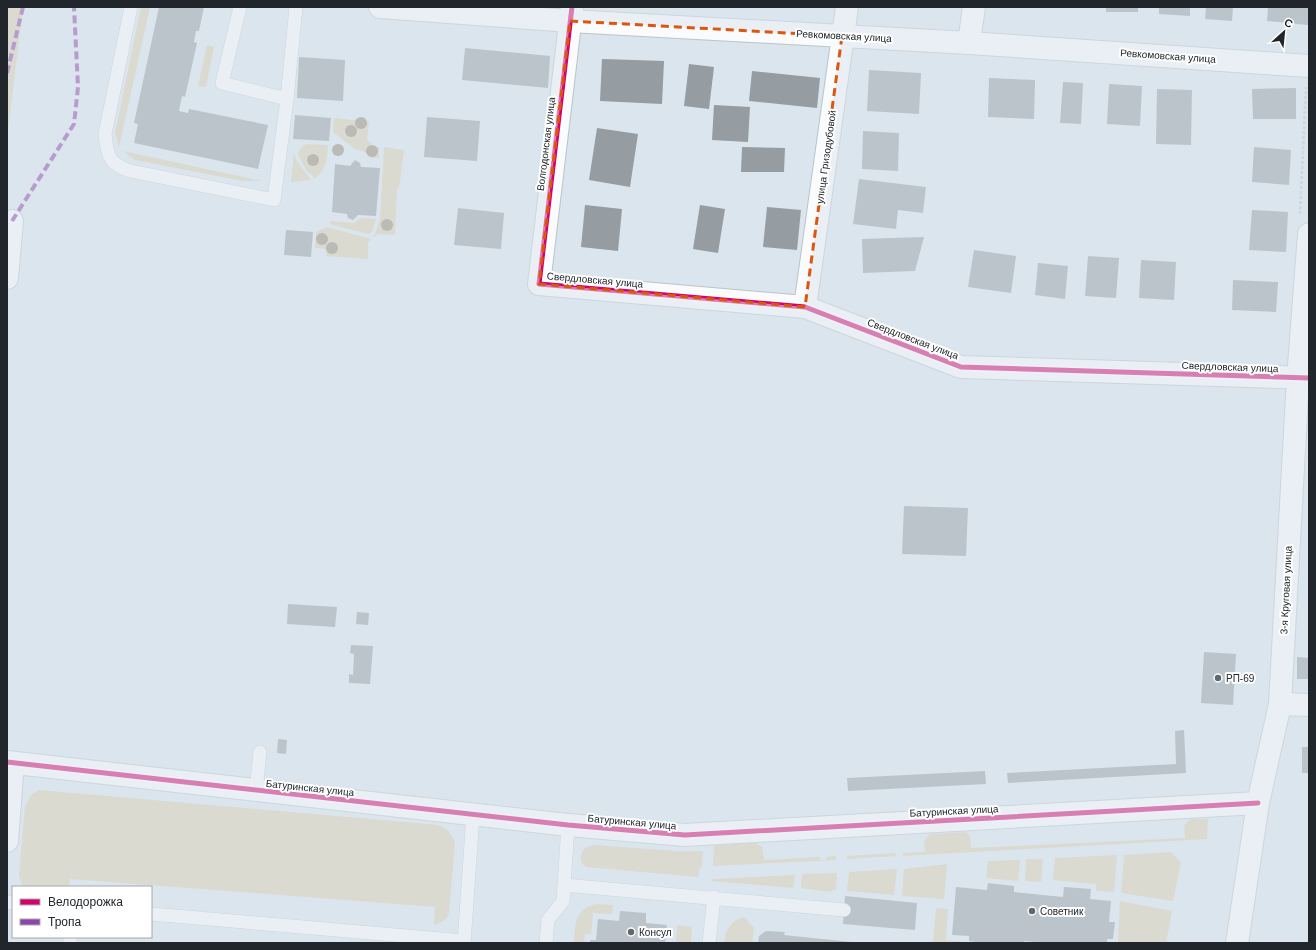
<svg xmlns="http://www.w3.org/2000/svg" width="1316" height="950" viewBox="0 0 1316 950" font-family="Arial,sans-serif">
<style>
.green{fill:#d9ccb0}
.building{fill:#959ca2}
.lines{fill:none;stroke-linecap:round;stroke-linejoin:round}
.service-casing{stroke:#bcc3c9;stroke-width:14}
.minor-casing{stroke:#bcc3c9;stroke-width:24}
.path{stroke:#c0c4c7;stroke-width:2.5;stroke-dasharray:3 2;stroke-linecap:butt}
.service{stroke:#fafbfc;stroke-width:13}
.minor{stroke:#fafbfc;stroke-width:22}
.quiet{stroke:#8e44ad;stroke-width:4;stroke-dasharray:8 4;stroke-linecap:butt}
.cycleway-casing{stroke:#fff;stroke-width:8}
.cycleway{stroke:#d6006c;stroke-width:5}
.tree{fill:#908870}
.marked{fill:none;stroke:#de560e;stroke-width:3;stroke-dasharray:8 5;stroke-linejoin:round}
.poi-dot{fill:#61696f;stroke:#fff;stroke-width:1.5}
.labels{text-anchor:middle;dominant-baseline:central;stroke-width:4;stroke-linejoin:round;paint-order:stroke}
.street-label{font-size:10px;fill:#20262b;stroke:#fff}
.poi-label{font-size:10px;fill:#20262b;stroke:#fff;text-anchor:start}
</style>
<rect width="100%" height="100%" fill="#dbe5ed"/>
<g class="green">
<polygon points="7,7 23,7 7,138"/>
<polygon points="141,7 150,7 119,147 115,133"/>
<polygon points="207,45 214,47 206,87 198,86"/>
<polygon points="334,118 369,122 367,139 373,147 379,147 379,158 371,158 365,152 355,149 333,132"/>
<path d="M307 144 328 145C327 159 326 170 315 178L306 170 298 154 302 146Z"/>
<polygon points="384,147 404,150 399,189 397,189 395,235 378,234 374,237 380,219"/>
<polygon points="123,151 262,181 243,181 135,160"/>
<polygon points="294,152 296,160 311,180 291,182"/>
<polygon points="360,218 376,219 372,232 368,234 329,224 331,221 354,223"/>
<polygon points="327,227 371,239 368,242 368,259 326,256 326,249 315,248 316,232"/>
<polygon points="39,790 439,825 448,830 455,842 449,913 446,919 434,926 435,907 70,879 69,887 23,887 19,876 25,806 32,794"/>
<polygon points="1191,819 1208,819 1207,839 903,856 903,853 925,852 924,841 930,834 966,832 970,836 971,848 1185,838 1184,825"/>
<polygon points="757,843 762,847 764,860 820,857 820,860 826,860 826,857 836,856 836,860 713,866 714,845"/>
<path d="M594 845 676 851H703L702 867H700L698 877 586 867C578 862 580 854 585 848Z"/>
<polygon points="1171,852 1181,862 1173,901 1121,893 1124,855"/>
<polygon points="895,853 896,856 847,859 847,856"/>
<polygon points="1117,855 1114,892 1096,891 1096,884 1053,880 1055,858"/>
<polygon points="1026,859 1043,859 1041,882 1025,881"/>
<polygon points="1020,860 1018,881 986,878 988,861"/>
<polygon points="947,864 944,899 902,896 904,869"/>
<polygon points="897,869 894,895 847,891 849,872"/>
<polygon points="837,873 836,890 832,890 831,892 801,888 802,874"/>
<polygon points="795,875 793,888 712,881 712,879"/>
<polygon points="1120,901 1172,911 1166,943 1118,943"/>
<path d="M596 904 613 905 612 914 593 913 591 934H585L584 943H574C575 924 575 909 596 904Z"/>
<polygon points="936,908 948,909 946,940 961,941 961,943 933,943"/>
<path d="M744 917 754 928 752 943H724C726 929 730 921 744 917Z"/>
<polygon points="677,925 692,927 691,943 676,943"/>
</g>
<g class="building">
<polygon points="159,7 204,7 199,31 196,31 194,42 197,43 185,97 182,96 179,111 188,113 189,109 268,125 258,169 134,143 138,124 134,123"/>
<rect x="1106" y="7" width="32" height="5"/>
<polygon points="1159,7 1190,7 1190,16 1159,14"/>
<polygon points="1206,7 1233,7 1232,21 1205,19"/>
<polygon points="1268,7 1309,7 1308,25 1267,21"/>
<polygon points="465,48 550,56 548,88 462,80"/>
<polygon points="299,57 345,60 343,101 297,98"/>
<polygon points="602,59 664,61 662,104 600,101"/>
<polygon points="689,64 714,67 709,109 684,106"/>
<polygon points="869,70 921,73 919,114 867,111"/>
<polygon points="752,71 820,78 817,108 749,101"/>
<polygon points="989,78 1035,80 1034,119 988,117"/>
<polygon points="1063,82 1083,83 1081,124 1060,123"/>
<polygon points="1109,84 1142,86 1140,126 1107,124"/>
<polygon points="1296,88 1296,119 1253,119 1252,89"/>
<polygon points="1157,89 1192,90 1191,145 1156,144"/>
<polygon points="714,105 750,107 748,142 712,140"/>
<polygon points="295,115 331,118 329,141 293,139"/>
<polygon points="427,117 480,121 477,161 424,157"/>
<polygon points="597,128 638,134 630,187 589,180"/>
<polygon points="863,131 899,133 898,171 862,169"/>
<polygon points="742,147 785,148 784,172 741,172"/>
<polygon points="1254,147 1291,150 1289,185 1252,182"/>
<polygon points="355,160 360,163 361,167 380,168 376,216 358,215 353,220 348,218 347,214 332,212 335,164 350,166"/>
<polygon points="859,179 926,187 923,213 898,210 896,229 853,224"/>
<polygon points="585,205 622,209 618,251 581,247"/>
<polygon points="700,205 725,209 718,253 693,249"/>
<polygon points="767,207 801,210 797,250 763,247"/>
<polygon points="458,208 504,213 501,249 454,245"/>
<polygon points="1252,210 1288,212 1286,252 1249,250"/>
<polygon points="286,230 313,232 311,257 284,255"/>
<polygon points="924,237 915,271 863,273 862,239"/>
<polygon points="974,250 1016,256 1011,293 968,287"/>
<polygon points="1088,256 1119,258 1116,298 1085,296"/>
<polygon points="1141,260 1176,262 1174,300 1139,298"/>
<polygon points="1038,263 1068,266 1065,299 1035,295"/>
<polygon points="1233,280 1278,282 1276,312 1232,310"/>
<polygon points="904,506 968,508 966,556 902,554"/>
<polygon points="288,604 337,607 335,627 287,624"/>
<polygon points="357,612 369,613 368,625 356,624"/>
<polygon points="351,645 373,646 370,684 349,683 349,674 353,675 354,654 350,653"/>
<polygon points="1204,652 1236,654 1233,705 1201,703"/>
<polygon points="1297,657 1309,658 1309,679 1297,679"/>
<polygon points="1184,730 1186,773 1008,783 1007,773 1176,764 1175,731"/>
<polygon points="278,739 287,740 286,754 277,753"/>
<rect x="1302" y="747" width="7" height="26"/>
<polygon points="985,771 986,784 848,791 847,778"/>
<polygon points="988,883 1014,886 1014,892 1063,897 1064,887 1091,889 1090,899 1111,901 1109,922 1115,922 1113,939 1107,939 1107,943 1046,943 1024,941 1024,943 982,943 969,941 969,936 952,935 956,887 987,890"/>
<polygon points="845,896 917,903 915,930 843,924"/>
<polygon points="620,911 646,913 646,923 667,925 665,943 590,943 590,940 596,940 598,919 619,921"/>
<polygon points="766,931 785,932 784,935 861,943 758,943 759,936"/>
</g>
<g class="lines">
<g class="service-casing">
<g id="service">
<path d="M131 7 105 134C107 155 109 165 131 171L274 200 287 99 296 7"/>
<polyline points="240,7 222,83 287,99"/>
<polyline points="256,790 260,752"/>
<polyline points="564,885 844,910"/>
<polyline points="7,902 13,903"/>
<polyline points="151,914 464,941"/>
<polyline points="70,943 70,937"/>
<polyline points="464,943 473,815"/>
<polyline points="546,943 548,920 563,901 568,825"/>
<polyline points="709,943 714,897"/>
</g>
</g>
<g class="minor-casing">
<g id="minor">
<polyline points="380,7 570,21 969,43 1309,66"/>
<polyline points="572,7 539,284 805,307 961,367 1309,378"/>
<polyline points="969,43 974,7"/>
<polyline points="7,278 12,221"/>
<polyline points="805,307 847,7"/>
<polyline points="1280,704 1309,705"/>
<polyline points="7,762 568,825 685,835 1258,803"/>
<polyline points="7,841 13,763"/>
<polyline points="1237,943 1258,803 1280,704 1298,378 1309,234"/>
</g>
</g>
<polyline class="path" points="1300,214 1306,87"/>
<use href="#service" class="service"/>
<use href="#minor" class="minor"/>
<g class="quiet">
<polyline points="7,73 23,7"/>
<polyline points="12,221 74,124 78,87 74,7"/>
</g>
<g class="cycleway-casing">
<g id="cycleway">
<polyline points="572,7 539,284 805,307 961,367 1309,378"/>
<polyline points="7,762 568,825 685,835 1258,803"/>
</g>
</g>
<use href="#cycleway" class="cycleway"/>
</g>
<g class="tree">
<circle cx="361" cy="123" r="6"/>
<circle cx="351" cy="131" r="6"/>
<circle cx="338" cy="150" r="6"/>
<circle cx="372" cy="151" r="6"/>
<circle cx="313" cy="160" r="6"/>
<circle cx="387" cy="225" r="6"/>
<circle cx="322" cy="239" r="6"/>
<circle cx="332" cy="248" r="6"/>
</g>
<path d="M0 0H1316V950H0ZM570 21 842 36 805 307 539 284Z" fill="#dbe5ed" fill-opacity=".55" fill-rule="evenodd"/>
<path class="marked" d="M570 21 842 36 805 307 539 284Z"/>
<g class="poi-dot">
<circle cx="1218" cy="678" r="4"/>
<circle cx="1032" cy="911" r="4"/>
<circle cx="631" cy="932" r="4"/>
</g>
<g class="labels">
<g class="street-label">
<text transform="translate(844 36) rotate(3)">Ревкомовская улица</text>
<text transform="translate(1168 56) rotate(4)">Ревкомовская улица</text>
<text transform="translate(546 144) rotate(-83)">Волгодонская улица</text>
<text transform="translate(826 157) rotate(-82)">улица Гризодубовой</text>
<text transform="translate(595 280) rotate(5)">Свердловская улица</text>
<text transform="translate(913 339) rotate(21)">Свердловская улица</text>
<text transform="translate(1230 367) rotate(2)">Свердловская улица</text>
<text transform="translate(1286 590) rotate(-87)">3-я Круговая улица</text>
<text transform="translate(310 788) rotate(6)">Батуринская улица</text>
<text transform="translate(954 811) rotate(-3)">Батуринская улица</text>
<text transform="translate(632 822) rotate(5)">Батуринская улица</text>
</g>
<g class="poi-label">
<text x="1226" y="678">РП-69</text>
<text x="1040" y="911">Советник</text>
<text x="639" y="932">Консул</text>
</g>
</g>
<rect width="1316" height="950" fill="none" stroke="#20262b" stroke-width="16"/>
<rect x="12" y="886" width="140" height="52" fill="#ffffff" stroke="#a6a8aa"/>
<rect x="20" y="899" width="20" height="6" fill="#d6006c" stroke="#a6a8aa"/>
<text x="48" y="906" font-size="12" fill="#20262b">Велодорожка</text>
<rect x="20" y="919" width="20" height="6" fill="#8e44ad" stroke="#a6a8aa"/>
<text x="48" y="926" font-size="12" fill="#20262b">Тропа</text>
<g transform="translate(1284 32) rotate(27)" stroke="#ffffff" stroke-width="3" paint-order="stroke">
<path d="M0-3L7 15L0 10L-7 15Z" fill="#20262b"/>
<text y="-6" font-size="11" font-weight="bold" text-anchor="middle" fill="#20262b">С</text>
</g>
</svg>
